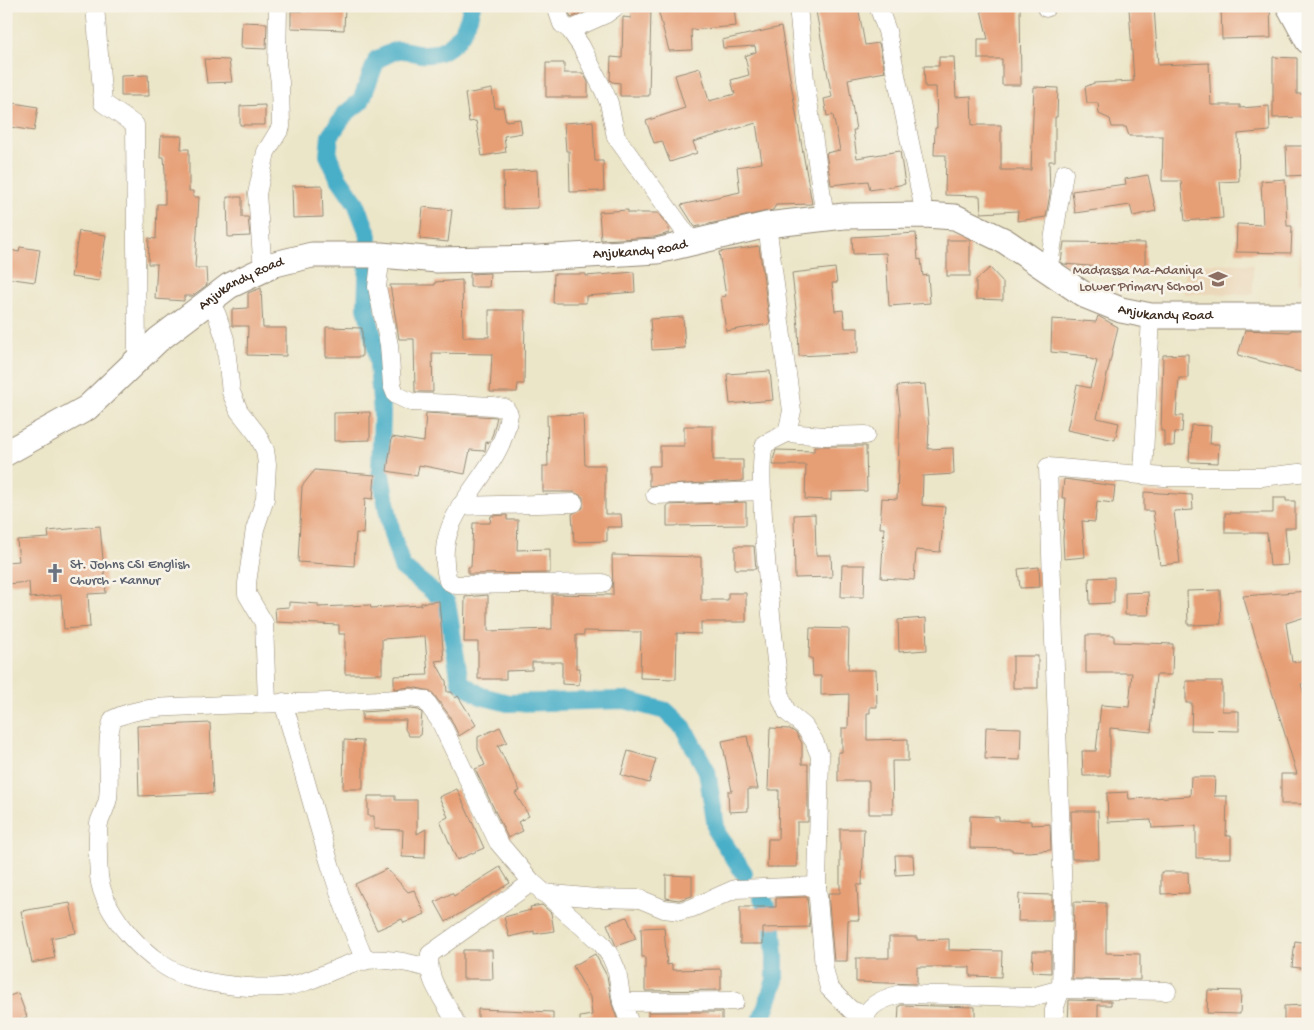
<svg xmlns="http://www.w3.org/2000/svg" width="1314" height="1030" viewBox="0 0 1314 1030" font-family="'Gochi Hand',sans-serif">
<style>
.built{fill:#ebd8ba}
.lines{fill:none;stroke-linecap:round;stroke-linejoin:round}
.canal{stroke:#49afc8;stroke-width:18}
.building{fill:#e69e74}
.street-casing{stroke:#948874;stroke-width:19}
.secondary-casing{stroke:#948874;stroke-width:27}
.street{stroke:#fff;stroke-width:18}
.secondary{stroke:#fff;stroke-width:25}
.labels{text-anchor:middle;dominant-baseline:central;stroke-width:5;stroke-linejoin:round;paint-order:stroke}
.street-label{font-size:14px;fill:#3b2a1e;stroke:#f7f3e8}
.education-label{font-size:14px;fill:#785e54;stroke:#f7f3e8;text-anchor:end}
.worship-label{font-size:14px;fill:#5b616d;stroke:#f7f3e8;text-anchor:start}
</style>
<rect width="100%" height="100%" fill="#f7f3e8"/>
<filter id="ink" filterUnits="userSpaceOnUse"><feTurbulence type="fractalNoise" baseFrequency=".02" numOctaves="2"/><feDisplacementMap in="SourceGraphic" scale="10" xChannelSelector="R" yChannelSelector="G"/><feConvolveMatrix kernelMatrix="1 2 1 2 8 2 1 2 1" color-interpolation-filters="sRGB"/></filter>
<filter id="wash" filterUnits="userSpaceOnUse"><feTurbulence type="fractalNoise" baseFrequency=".0096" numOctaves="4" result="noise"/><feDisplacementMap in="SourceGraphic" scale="20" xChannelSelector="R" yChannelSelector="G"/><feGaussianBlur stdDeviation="1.12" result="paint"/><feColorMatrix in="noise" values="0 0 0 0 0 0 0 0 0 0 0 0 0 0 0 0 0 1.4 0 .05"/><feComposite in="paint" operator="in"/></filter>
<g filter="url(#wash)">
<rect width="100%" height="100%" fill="#ece6c9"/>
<g class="built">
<polygon points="1300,202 1308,202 1308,283 1299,283"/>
<polygon points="1184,263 1253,264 1253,294 1184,294"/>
</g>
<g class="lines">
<g class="canal">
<path d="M472 6C466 33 452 56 421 54 414 53 405 49 398 50 391 52 383 57 377 59L361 101 345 114 330 136 328 155 338 177 356 203 369 236 366 307 377 352 382 413 380 470 392 534 402 567 447 603 460 682 481 696 508 703 625 700 666 711 683 727 707 771 717 833 744 873"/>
<polyline points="760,1024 775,980 775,958 772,917 761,896"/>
</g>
</g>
<g id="blocks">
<g class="building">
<polygon points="315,6 345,6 344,30 291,28 291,11 315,11"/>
<polygon points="567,6 597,6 571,18"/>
<polygon points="657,6 734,6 736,26 691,30 692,50 669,51"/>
<polygon points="815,6 858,6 865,45 879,43 885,72 848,79 856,130 853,130 857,158 900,151 905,184 870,190 868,181 831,185 826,153 840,150 833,115 827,116 824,99 832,97"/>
<polygon points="980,6 1020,6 1021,85 1002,85 1002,59 978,59 978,39 988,39"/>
<polygon points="1221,6 1270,6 1271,38 1222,39"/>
<polygon points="1154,7 1158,65 1209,63 1211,105 1240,105 1240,108 1269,106 1270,131 1238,134 1239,181 1220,182 1223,218 1185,221 1181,181 1162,181 1163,136 1129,136 1126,127 1112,127 1110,119 1099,114 1098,103 1087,103 1085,87 1094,83 1134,81 1129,8"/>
<polygon points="632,8 651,8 649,96 620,96 620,83 612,82 610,80 611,57 622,58 623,17 631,18"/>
<polygon points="242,22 267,23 266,49 241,48"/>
<polygon points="781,27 812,204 776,205 773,210 695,227 681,205 740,192 737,167 762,163 756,123 693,142 697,153 670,162 662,141 654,143 646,121 685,108 675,75 700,68 709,101 735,94 731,80 749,75 745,56 756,52 755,46 723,48 722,40"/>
<polygon points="939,57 954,57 956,97 971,96 972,125 1001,125 1001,170 1031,170 1034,87 1058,88 1057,117 1055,117 1055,161 1049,161 1050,194 1046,217 1017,221 1018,211 981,213 980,196 945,195 946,155 934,155 935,128 937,128 936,87 925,87 924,66 939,66"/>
<polygon points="1273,57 1297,58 1297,94 1303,94 1304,117 1273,118"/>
<polygon points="204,59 229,60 232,82 207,83"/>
<polygon points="546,63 564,63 564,73 583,73 588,82 588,97 546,97"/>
<polygon points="148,75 149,96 121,96 121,76"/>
<polygon points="492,89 495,108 503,107 506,121 520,119 522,133 504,136 506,152 482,156 476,121 469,122 465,94"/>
<polygon points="14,103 38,107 34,131 10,127"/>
<polygon points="265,105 265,125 240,125 240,106"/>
<polygon points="593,121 595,161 603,161 604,191 570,192 569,151 566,151 564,123"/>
<polygon points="161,136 182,136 181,149 189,149 189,191 193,191 193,197 199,197 195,268 206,268 207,285 192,296 184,296 184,301 155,299 157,264 148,264 149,238 156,239 157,204 165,204 165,171 164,157 160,157"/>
<polygon points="1286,146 1308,146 1308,175 1287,176"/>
<polygon points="537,170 538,208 504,209 503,172"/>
<polygon points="1148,175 1156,211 1133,216 1130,205 1075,213 1072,191 1126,184 1125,179"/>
<polygon points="1285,179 1287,226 1292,226 1291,253 1236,252 1237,224 1263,225 1261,181"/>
<polygon points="322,185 323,217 293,218 292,186"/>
<polygon points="227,197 242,197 242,217 248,217 250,236 228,237"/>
<polygon points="423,207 452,210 448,242 420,239"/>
<polygon points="628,210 628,213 658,213 669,228 669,233 655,237 601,240 599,212"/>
<polygon points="79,231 106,235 99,281 71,277"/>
<polygon points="916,233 918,260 921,259 923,276 928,275 930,303 889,306 886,253 853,254 852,237"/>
<rect x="947" y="240" width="23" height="36"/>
<polygon points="1064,242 1145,243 1145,273 1114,273 1114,268 1064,264 1061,262"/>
<polygon points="759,246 770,324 726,331 721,297 726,296 719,252"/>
<polygon points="20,247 40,250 35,282 6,278 6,249 19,252"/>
<polygon points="835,268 837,283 832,283 835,311 843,310 845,328 858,328 858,353 799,356 798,327 792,273"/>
<polygon points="990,268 1003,282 1003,300 976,299 976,280"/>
<polygon points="634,272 635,292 586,296 586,303 553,303 554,274 586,274 586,276"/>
<polygon points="490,273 489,287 470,287 470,274"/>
<polygon points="462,280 463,337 489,337 489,310 525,310 524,384 518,384 517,392 490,392 492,354 432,353 433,392 415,392 414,339 399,339 390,285 435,285 435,282"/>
<polygon points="261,288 263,328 286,328 286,356 247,355 248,326 232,326 232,309 248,308 248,293"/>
<polygon points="1098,316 1118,327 1097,418 1119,423 1115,440 1067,430 1077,385 1090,388 1097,361 1087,358 1088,356 1051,352 1052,319 1096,322"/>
<polygon points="683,317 685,348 652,350 650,319"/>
<polygon points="326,327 362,328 362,357 326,357"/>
<polygon points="1245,330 1290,332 1291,330 1308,330 1308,374 1238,355"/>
<polygon points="1188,354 1188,378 1179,378 1176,416 1183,416 1182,432 1175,432 1174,446 1164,446 1164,431 1161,431 1163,355"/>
<polygon points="770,371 773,400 730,404 727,374"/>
<polygon points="925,384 929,428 928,449 953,448 954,474 923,476 922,505 945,507 940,552 916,550 914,580 881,578 884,528 880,528 882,498 897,499 900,412 897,386"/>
<polygon points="370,412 370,440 334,441 334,413"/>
<polygon points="426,413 497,417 493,433 489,443 486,442 485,451 470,450 465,474 419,465 417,476 387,471 392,437 424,442"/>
<polygon points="583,414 585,465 605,465 605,514 621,514 622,527 607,527 607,541 574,542 572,514 583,508 583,497 574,492 543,492 543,466 548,466 547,415"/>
<polygon points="1191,425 1211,426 1210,444 1219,444 1218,463 1189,462"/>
<polygon points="684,426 713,426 713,460 743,460 743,481 649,486 649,466 660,466 660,446 684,446"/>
<polygon points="814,446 866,446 867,491 831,492 831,500 805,499 806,465 773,465 773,460 776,450 814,451"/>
<polygon points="315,470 375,475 373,499 365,498 363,534 356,533 354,566 298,562 302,486"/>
<polygon points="1064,479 1115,486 1113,503 1097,501 1095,522 1082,521 1085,557 1064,559 1063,539 1066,498 1062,498"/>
<polygon points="1144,492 1192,495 1193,510 1174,511 1180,563 1160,565 1153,511 1144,511"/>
<polygon points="1273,498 1286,498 1286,501 1295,501 1295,528 1285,528 1288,565 1270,566 1267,533 1225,533 1225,513 1273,513"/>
<polygon points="746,502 746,525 667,526 667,505"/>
<polygon points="815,514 816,555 831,555 832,577 795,578 794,515"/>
<polygon points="507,515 507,520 518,520 517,550 550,549 550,573 468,574 468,567 471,567 473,523 490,523 491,516"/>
<polygon points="100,526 106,593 88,594 90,627 64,629 61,595 30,598 29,582 6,584 6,562 19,561 17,540 49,538 48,531"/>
<polygon points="735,546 754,546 756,569 735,569"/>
<polygon points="612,555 701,557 701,600 728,600 728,593 746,593 746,622 701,622 701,634 677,633 676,679 640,678 641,632 584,631 584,635 576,635 576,668 580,668 579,685 562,684 562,662 532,662 532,670 506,671 506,679 478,679 478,642 464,642 465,597 488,595 488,631 552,629 552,594 613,595"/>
<polygon points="842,565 865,565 864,597 841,597"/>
<polygon points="1039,567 1040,587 1020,588 1018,569"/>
<polygon points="1114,577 1114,603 1090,604 1089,578"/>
<polygon points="1220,590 1221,624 1188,625 1187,591"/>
<polygon points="1308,591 1308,616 1286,623 1292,662 1308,660 1308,683 1301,684 1308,706 1308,804 1281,804 1281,774 1297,774 1243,596"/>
<polygon points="1148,592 1149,615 1125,615 1125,593"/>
<polygon points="439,601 444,660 435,661 446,681 447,692 452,692 455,698 458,696 476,725 459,736 449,715 431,691 411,687 394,689 394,676 428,675 425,636 382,639 382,674 345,674 345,634 339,634 339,625 276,622 275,608 289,607 289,602 318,604 318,607 370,605 371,608 421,605 421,603"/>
<polygon points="926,618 927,650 899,652 898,620"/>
<polygon points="810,628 849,629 848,670 876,670 877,707 870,707 870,713 867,713 867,740 908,739 908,761 892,761 893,814 869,814 869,781 838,781 838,752 842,752 842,728 848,728 849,694 821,695 821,676 813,676 812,658 809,658"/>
<polygon points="1086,635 1114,635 1114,642 1173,644 1172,675 1156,675 1151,732 1110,728 1110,776 1083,776 1082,751 1096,751 1101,705 1129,707 1132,673 1086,673"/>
<rect x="1013" y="656" width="25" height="32"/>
<polygon points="1186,681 1222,681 1222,711 1239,711 1239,731 1191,730 1192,703 1186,703"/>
<polygon points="410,709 419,710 422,713 420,736 409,736 405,729 406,720 362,720 362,712"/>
<polygon points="210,723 213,793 139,796 137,726"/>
<polygon points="500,727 507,742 498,746 520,791 515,793 529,816 518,822 523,831 508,838 475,769 485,765 478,749 478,737"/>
<polygon points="986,727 1021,728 1020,760 985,759"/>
<polygon points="770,728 790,729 796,733 802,743 802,764 808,764 808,822 797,822 797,867 767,867 768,839 778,839 779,790 768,790"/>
<polygon points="747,736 758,789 748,789 748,811 729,812 728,791 732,791 722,741"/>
<polygon points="344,740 363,741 363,789 343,789"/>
<polygon points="628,751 656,759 649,783 621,775"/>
<polygon points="1191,777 1215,777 1214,796 1227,796 1226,836 1231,836 1231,858 1196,858 1196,826 1152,828 1151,820 1108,822 1107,793 1128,792 1129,799 1190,796"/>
<polygon points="457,789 484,848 457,860 440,821 448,817 439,797"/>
<polygon points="368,796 395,796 395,800 417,800 417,834 426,829 425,858 402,857 403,830 374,829 374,816 368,816"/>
<polygon points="1071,811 1098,811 1099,859 1072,859"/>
<polygon points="970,816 999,817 999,820 1031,821 1031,825 1050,824 1051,850 1029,852 1012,851 1012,849 970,848"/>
<polygon points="840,829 864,829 862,885 857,885 859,920 848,920 847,961 834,961 828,893 840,893"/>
<polygon points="895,855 913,855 914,874 896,875"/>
<polygon points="500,867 510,883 446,922 435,902 452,893 454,896"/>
<polygon points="387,869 408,892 414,890 425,914 404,923 402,919 377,930 355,884"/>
<polygon points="1161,872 1188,872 1189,893 1161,894"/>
<polygon points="666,875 692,876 692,896 679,900 666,898"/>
<polygon points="1019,894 1052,895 1052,921 1018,921"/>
<polygon points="807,897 810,927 763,928 763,944 740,944 740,907 776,907 776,898"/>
<polygon points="1074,902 1106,903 1106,953 1140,954 1140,980 1072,979"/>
<polygon points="70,903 76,933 51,938 55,958 32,963 21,911"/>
<polygon points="542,905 551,913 554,931 534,934 534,931 509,937 504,917 531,910 530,907"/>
<polygon points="627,917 636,939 616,946 607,924"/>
<polygon points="664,927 667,965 672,964 672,970 721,969 721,990 645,991 645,957 642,957 641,928"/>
<polygon points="889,937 917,937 917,940 949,939 949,950 1002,951 1001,977 970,976 970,967 917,967 917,984 856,982 856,958 889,958"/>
<polygon points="1295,941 1308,943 1308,969 1292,967"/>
<polygon points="463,950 492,950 493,979 463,979"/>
<polygon points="1033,951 1051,951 1051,973 1032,972"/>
<polygon points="595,954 607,976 612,1004 619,1024 580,1024 580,1017 592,1015 590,997 573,966"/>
<polygon points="1208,990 1241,991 1240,1014 1207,1013"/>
<polygon points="18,993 27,1017 6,1024 6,997"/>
<polygon points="1069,1000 1111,1001 1111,1005 1098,1005 1098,1024 1068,1024"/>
<polygon points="901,1005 975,1007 975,1024 929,1021 929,1024 898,1024 899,1006"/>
<polygon points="1304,1005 1305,1024 1284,1024 1284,1006"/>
<polygon points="478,1009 553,1012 553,1024 478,1024"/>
<rect x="648" y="1012" width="74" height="12"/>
</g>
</g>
</g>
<g filter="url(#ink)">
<use href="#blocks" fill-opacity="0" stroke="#948874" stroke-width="1"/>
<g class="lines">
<g class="street-casing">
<g id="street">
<polyline points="95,6 103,103 135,125 137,360"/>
<polyline points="556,6 562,24 570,30 581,46 604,91 609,103 616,137 693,243"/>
<polyline points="798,6 805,80 825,217"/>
<polyline points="878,6 887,31 925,215"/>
<polyline points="1046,8 1046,6"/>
<polyline points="570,30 606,14 617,6"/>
<path d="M767 225 792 411 787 433 765 444C754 466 774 648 779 683L781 698 787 712 804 726 814 741 820 756 817 886 824 968 829 988 851 1010 865 1015"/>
<path d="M381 255 377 287 389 345 392 385 396 395 411 402 493 406 505 408 509 414C501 481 428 509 448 581L456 585 603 583"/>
<polyline points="263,270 257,194 266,152 281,127 280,82 277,64 278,6"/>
<polyline points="1048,271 1064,173"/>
<polyline points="210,301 217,315 225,339 231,392 239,411 257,434 265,450 267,464 265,499 255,529 247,583 247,594 264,623 267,702"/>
<polyline points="787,433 825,436 866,435"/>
<polyline points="1143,475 1151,316"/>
<polyline points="655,495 762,491"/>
<polyline points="460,506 574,503"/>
<path d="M283 702C309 788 330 879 365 961"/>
<polyline points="543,893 596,898 640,899 664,909 680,911 692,908 735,889 817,886"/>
<path d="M427 968C409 962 375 956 356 962 331 969 308 985 281 987 252 989 216 985 187 977 150 965 103 915 99 876 98 863 97 834 99 823 102 814 107 806 108 798 111 772 104 743 113 719 140 706 173 707 203 706 272 702 342 704 410 698L425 700 440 721 498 842 532 882 602 944 611 957 617 971 622 1002"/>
<path d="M456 1024C446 1000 425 981 430 954L532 882"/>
<polyline points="630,1024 622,1002 735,1001"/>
<path d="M864 1024C866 1004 883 999 900 994L1032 997 1061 989 1167 991"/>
<polyline points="1054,1024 1054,1010 1061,989 1063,898 1048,467 1164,477 1262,477 1308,472"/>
</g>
</g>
<g class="secondary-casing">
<g id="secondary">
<polyline points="1289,6 1308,41"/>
<path id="s1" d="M6 453 87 408 158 340 229 286 275 264 312 255H381L437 260 538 258 657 251 767 225 844 216 925 215 955 217 1005 241 1086 296 1121 310 1151 316H1308"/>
</g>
</g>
<use href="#street" class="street"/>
<use href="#secondary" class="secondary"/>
</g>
</g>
<defs>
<g id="school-bare" transform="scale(1.5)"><path d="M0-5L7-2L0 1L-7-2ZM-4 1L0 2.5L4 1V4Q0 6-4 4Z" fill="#8d6e63" stroke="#f7f3e8" stroke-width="2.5" paint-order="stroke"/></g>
<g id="church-bare" transform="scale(1.5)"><path d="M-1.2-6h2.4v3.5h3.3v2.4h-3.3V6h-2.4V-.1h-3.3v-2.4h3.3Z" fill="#6b7280" stroke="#f7f3e8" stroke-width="2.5" paint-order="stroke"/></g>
</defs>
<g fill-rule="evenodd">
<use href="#school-bare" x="1218" y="279"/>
<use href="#church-bare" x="55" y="573"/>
</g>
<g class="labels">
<g class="street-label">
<text stroke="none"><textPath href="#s1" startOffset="698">Anjukandy Road</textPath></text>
<text stroke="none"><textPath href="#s1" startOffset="292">Anjukandy Road</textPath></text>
<text stroke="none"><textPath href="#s1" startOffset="1252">Anjukandy Road</textPath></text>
</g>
<g class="education-label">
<text x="1203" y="271">Madrassa Ma-Adaniya<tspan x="1203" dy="16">Lower Primary School</tspan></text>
</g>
<g class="worship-label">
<text x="70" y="565">St. Johns CSI English<tspan x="70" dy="16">Church - Kannur</tspan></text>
</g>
</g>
<rect width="1314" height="1030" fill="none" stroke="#f7f3e8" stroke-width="25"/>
</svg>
